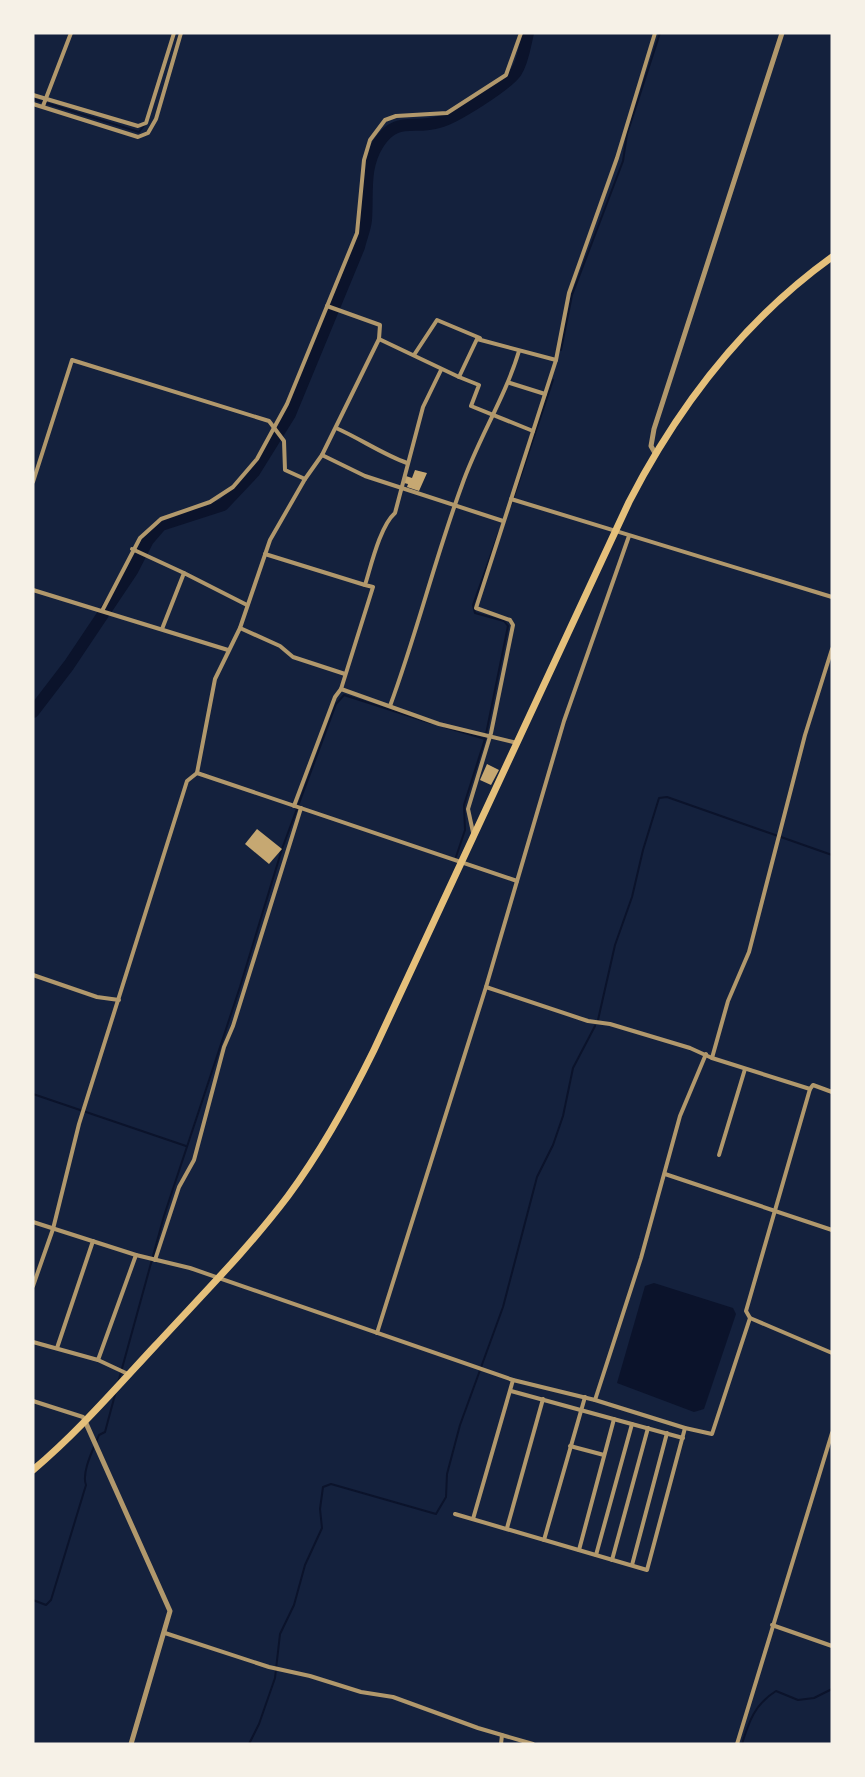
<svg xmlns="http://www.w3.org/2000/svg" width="865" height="1777" viewBox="0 0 865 1777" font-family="'Times New Roman',serif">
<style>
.water{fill:#0b132b}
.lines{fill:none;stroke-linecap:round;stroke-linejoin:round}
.stream{stroke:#0b132b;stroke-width:2}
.river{stroke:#0b132b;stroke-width:12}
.building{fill:#c6a872}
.minor{stroke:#b1986c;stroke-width:4}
.tertiary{stroke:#b1986c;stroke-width:5}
.primary{stroke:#e5c07b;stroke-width:7}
</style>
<rect width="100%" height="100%" fill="#14213d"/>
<polygon class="water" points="654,1283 733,1308 736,1314 704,1409 694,1412 617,1383 645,1286"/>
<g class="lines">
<g class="stream">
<polyline points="33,99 139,132 146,123"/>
<polyline points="561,350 572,295 623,161 627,134 660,33"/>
<polyline points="511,505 553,380"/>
<polyline points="445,727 485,739"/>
<polyline points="456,857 465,830 464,805 485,739 508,626 504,621 475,613 473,605 499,532"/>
<polyline points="598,1020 615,945 632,897 643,850 659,798 667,797 832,855"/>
<polyline points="33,1094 186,1146"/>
<polyline points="118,1383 164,1216 240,987 282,849 336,704 344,695 431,723"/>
<path d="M33 1600 46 1605 51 1600 86 1485C81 1472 94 1448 99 1435L105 1432 116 1391"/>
<polyline points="249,1744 259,1724 275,1678 280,1634 294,1605 305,1565 322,1528 320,1509 323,1487 331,1484 436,1514 446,1497 447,1474 460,1425 503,1307 537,1177 553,1145 563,1116 573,1068 595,1026"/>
<path d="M742 1744C749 1721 755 1704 776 1691L798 1700 814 1698 832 1689"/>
</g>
<path class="river" d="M33 712 69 665 132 571 148 540 161 525 223 505 254 472 290 414 359 247C361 238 365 229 366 220 368 193 363 168 378 144 396 115 414 130 439 122 455 118 507 85 516 72 523 62 525 45 528 33"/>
</g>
<g class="building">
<polygon points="415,470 427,473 419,491 407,487 408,484 404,483 406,476 412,478"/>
<polygon points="487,764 499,770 491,785 480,780"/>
<polygon points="257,829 282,849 269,864 245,844"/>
</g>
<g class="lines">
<g class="minor">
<polyline points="33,95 138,126 146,123 174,33"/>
<polyline points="33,104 138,137 148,133 156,119 181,33"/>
<polyline points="43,106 71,33"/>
<polyline points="379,339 459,377 477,339 556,360"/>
<polyline points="414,355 437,320 480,338"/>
<polyline points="459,377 479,385 471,406 533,431"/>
<polyline points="510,383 545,394"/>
<path d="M336 428C361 439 382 454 407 463"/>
<polyline points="322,455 365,476 503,521"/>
<polyline points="33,482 72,360 269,421 284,441 285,470 305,479"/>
<polyline points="511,499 832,597"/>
<polyline points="132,549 184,573"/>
<polyline points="265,554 365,585"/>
<polyline points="33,590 228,650"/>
<polyline points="102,611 140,538 161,519 210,502 233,487 257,459 287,404 357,233 364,160 370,140 385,120 396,116 447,113 506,75 521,33"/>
<polyline points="240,628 280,646 293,657 345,674"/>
<polyline points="162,629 184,573 247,605"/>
<polyline points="341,689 439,724 517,743"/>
<path d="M390 706C417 633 435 558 462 485 478 439 505 398 519 351"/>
<polyline points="197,773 517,881"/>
<path d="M294 806 335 697 341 689 373 587 365 585C371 566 380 526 395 513L423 407 441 370"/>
<polyline points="474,837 468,809 491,733 513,625 510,620 476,608 556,360 569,293 617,158 655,33"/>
<polyline points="33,975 97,997 119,1000"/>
<polyline points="486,987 588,1021 610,1024 690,1048 712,1058 810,1089 813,1085 832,1092"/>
<polyline points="712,1058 728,1001 749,952 805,735 832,649"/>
<polyline points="810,1089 746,1311 750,1318 832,1353"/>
<polyline points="719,1155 745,1069"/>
<polyline points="665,1174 832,1230"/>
<polyline points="33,1222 136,1255 190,1268 513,1380 595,1400 685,1428 712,1434 750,1318"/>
<polyline points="155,1260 179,1187 194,1160 224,1047 233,1026 301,808"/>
<polyline points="33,1286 53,1229 79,1124 187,781 197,773 215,679 240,628 270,540 305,479 322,455 379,339 380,325 327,306"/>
<polyline points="377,1333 486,987 564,721 629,536"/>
<polyline points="33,1342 98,1360 136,1255"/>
<polyline points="57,1348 93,1241"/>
<polyline points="98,1360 128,1374"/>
<polyline points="511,1391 683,1438"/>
<polyline points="595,1400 641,1258 680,1116 706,1054"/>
<polyline points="33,1401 83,1417 84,1420"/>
<polyline points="570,1446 604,1455"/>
<polyline points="455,1514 647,1570 685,1428"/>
<polyline points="473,1519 513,1380"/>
<polyline points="507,1528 543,1399"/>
<polyline points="544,1540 585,1397"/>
<polyline points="579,1550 614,1419"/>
<polyline points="596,1555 632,1424"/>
<polyline points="612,1560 648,1428"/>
<polyline points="632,1565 667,1433"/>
<polyline points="772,1625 832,1646"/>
<polyline points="165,1633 269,1667 310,1676 361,1692 393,1697 478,1728 533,1744"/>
<polyline points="501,1744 502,1735"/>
<polyline points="737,1744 832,1433"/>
</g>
<g class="tertiary">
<polyline points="655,453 651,446 654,429 782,33"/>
<polyline points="85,1421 170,1611 131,1744"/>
</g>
<path class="primary" d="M33 1470C77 1433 116 1388 155 1346 200 1297 248 1249 288 1196 322 1150 349 1101 374 1050L629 502C679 405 743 321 832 257"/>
</g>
<rect width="865" height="1777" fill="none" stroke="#f6f1e7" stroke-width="69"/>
</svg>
